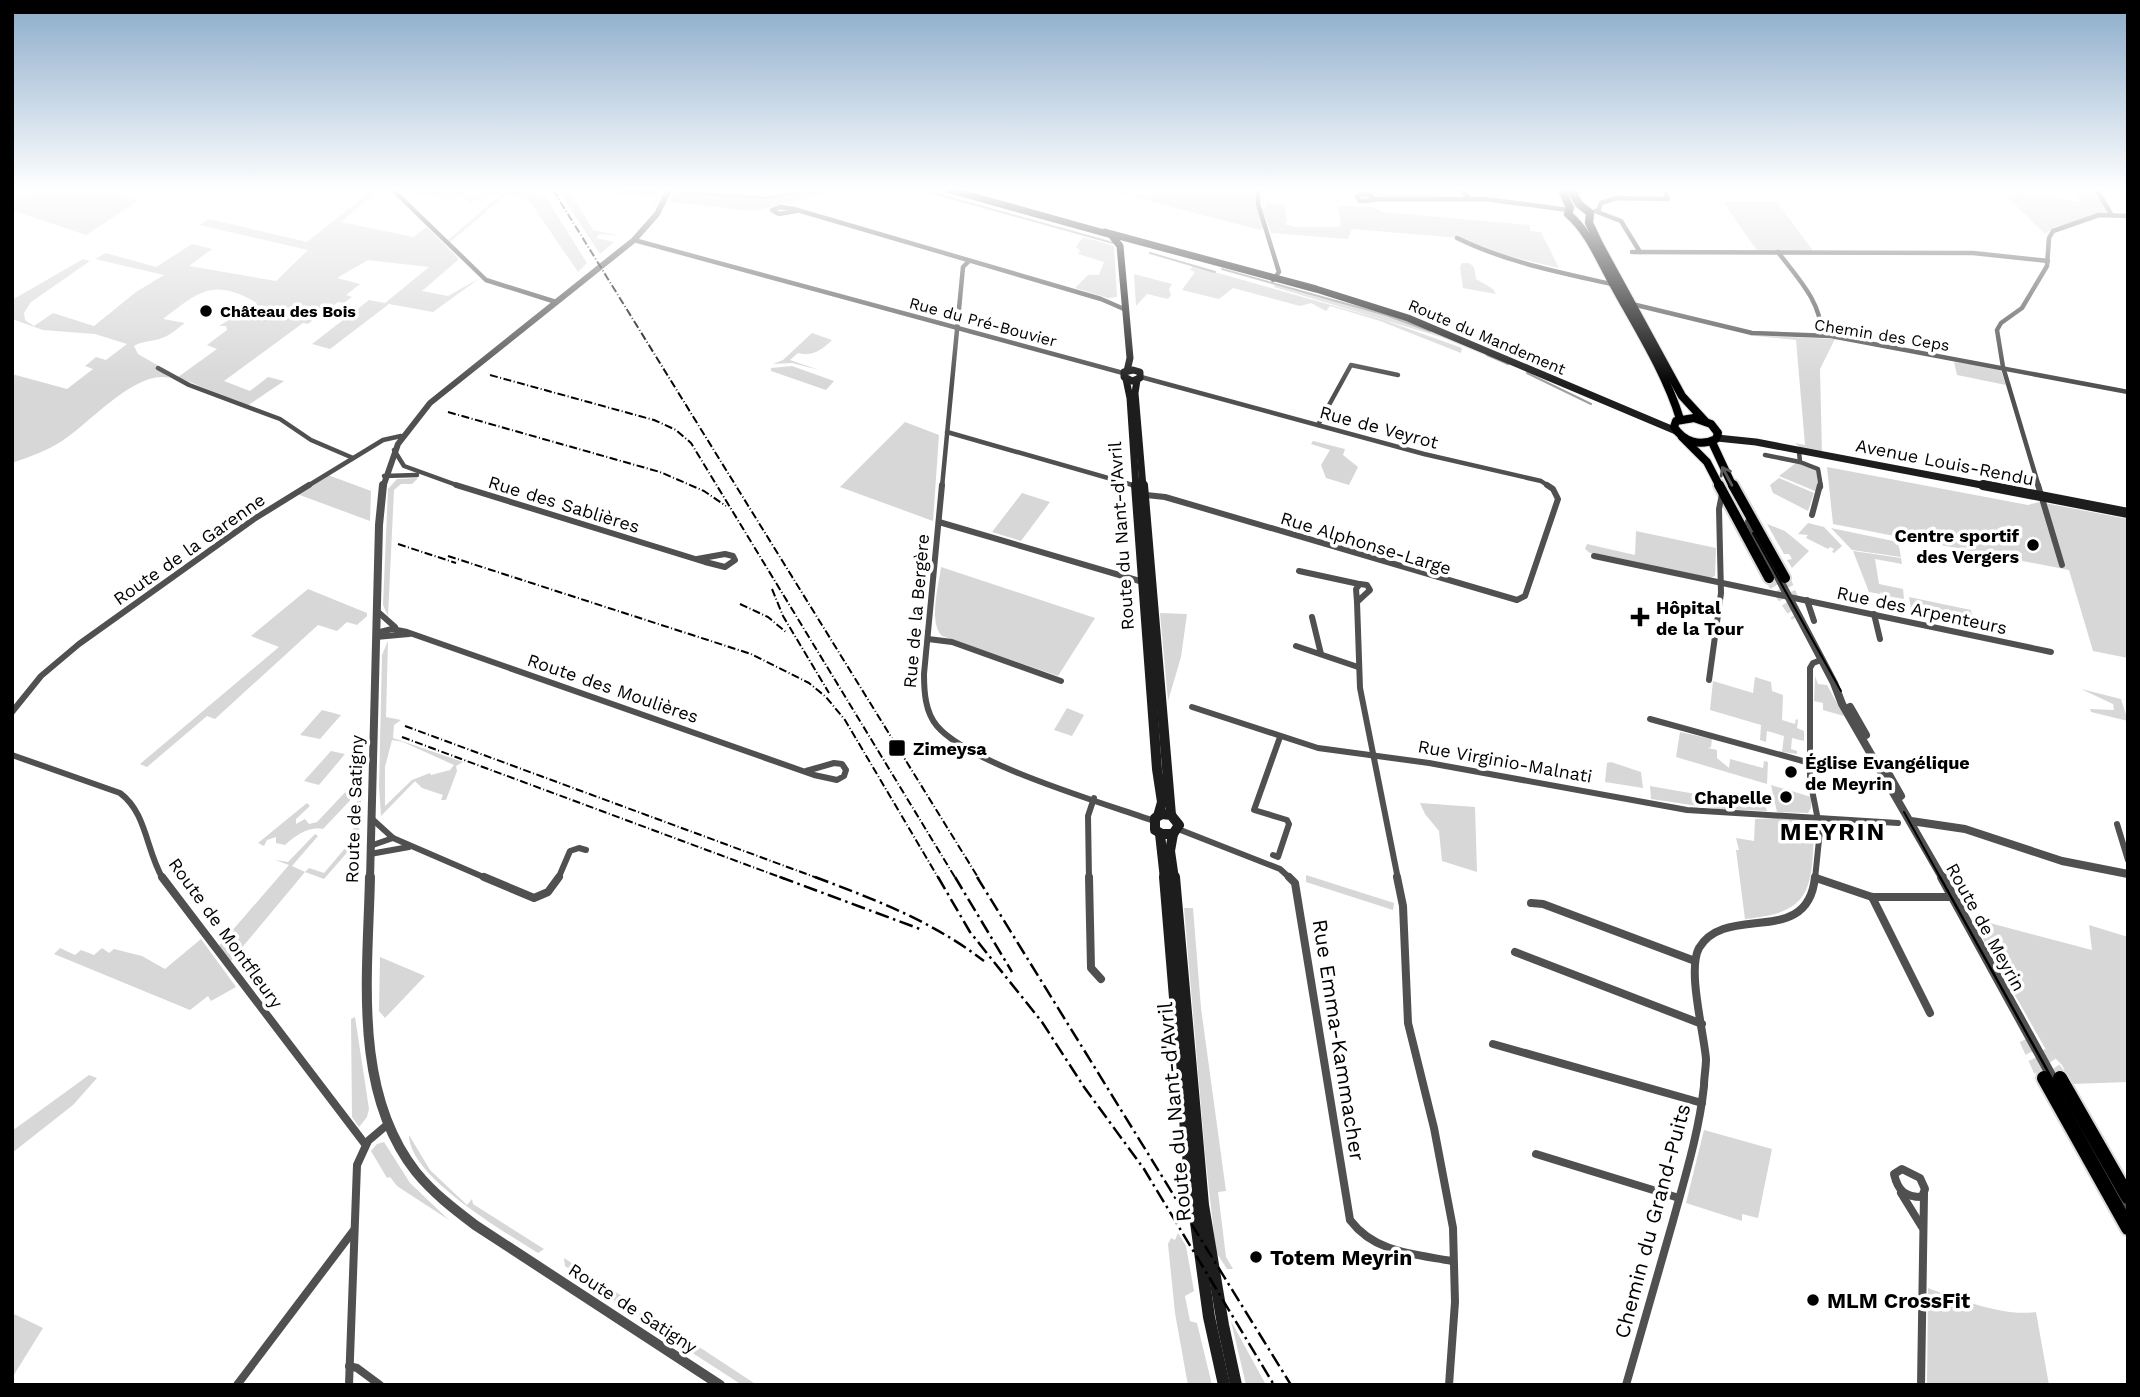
<svg xmlns="http://www.w3.org/2000/svg" width="2140" height="1397" viewBox="0 0 2140 1397" font-family="'Work Sans',sans-serif">
<style>
.green{fill:#d7d7d7;fill-rule:evenodd}
.lines{fill:none;stroke-linecap:round;stroke-linejoin:round}
.stream{stroke:#9e9e9e;stroke-width:2}
.river{fill:#9e9e9e;fill-rule:evenodd}
.primary-tunnel-far1{stroke:#d9d9d9;stroke-width:10;stroke-dasharray:10 5;stroke-linecap:butt}
.primary-tunnel{stroke:#d9d9d9;stroke-width:14;stroke-dasharray:14 7;stroke-linecap:butt}
.primary-far2-casing{stroke:#dbdbdb;stroke-width:10}
.primary-far1-casing{stroke:#dbdbdb;stroke-width:14}
.primary-casing{stroke:#dbdbdb;stroke-width:18}
.minor-far2{stroke:#505050;stroke-width:4.5}
.minor-far1{stroke:#505050;stroke-width:6}
.minor{stroke:#505050;stroke-width:8}
.tertiary-far2{stroke:#505050;stroke-width:6}
.tertiary-far1{stroke:#505050;stroke-width:8}
.tertiary{stroke:#505050;stroke-width:10}
.secondary-far2{stroke:#1d1d1d;stroke-width:7}
.secondary-far1{stroke:#1d1d1d;stroke-width:10}
.secondary{stroke:#1d1d1d;stroke-width:12}
.primary-far2{stroke:#000;stroke-width:8}
.primary-far1{stroke:#000;stroke-width:10}
.primary{stroke:#000;stroke-width:14}
.tram-far1{stroke:#000;stroke-width:2}
.tram{stroke:#000;stroke-width:2.5}
.rail-far1{stroke:#000;stroke-width:2;stroke-dasharray:8 2.5 1 2.5;stroke-linecap:butt}
.rail{stroke:#000;stroke-width:2.5;stroke-dasharray:14 4.5 2.5 4.5;stroke-linecap:butt}
.oneway{stroke:#595959}
.poi-dot{fill:#000;stroke:#fff;stroke-width:2.5}
.labels{text-anchor:middle;dominant-baseline:central;stroke-width:7;stroke-linejoin:round;paint-order:stroke}
.far-poi-label{font-size:16px;font-weight:bold;fill:#000;stroke:#fff;text-anchor:start}
.far-street-label{font-size:16px;fill:#000;stroke:#fff}
.street-label{font-size:18px;fill:#000;stroke:#fff}
.poi-label{font-size:18px;font-weight:bold;fill:#000;stroke:#fff;text-anchor:start}
.near-street-label{font-size:21px;fill:#000;stroke:#fff}
.near-poi-label{font-size:21px;font-weight:bold;fill:#000;stroke:#fff;text-anchor:start}
.district-label{font-size:24px;font-weight:bold;letter-spacing:2px;fill:#000;stroke:#fff}
</style>
<rect width="100%" height="100%" fill="#fff"/>
<g class="green">
<polygon points="34,190 115,190 138,201 86,235 12,210 12,200"/>
<path d="M372 190H379L341 222 413 237 427 227 459 259 422 291 448 296 480 278 433 312 389 304 330 349 312 344 369 300 385 303 429 267 368 260 337 278 360 284 346 295 352 297 344 303 338 302 308 324 303 323 224 381 250 391 268 377 284 381 247 406 178 377 217 349 207 345 227 330 226 326H219L257 303C212 277 199 292 163 319L185 323C177 328 173 334 162 338 153 342 144 340 134 346L138 354 159 366 158 369 170 378C136 369 90 423 62 441 47 451 29 457 12 463V374L67 389 93 369 85 366 96 357 106 360 127 344 95 334 43 330 12 319V300L83 259 90 261 31 302 24 313 25 320 34 326 53 313 94 326 136 292 164 275 95 259 106 253 156 267 192 244 212 249 189 266 276 281 308 250 199 225 210 219 307 242Z"/>
<polygon points="398,190 541,190 587,263 578,272 528,199 506,195 449,243 447,241 500,195 491,195 469,203 461,196 453,200"/>
<polygon points="558,190 656,193 657,191 640,190 663,190 650,213 656,199 645,195 570,192 593,230 621,236 600,234 596,238 614,242 600,254"/>
<polygon points="672,190 675,192 684,191 762,195 808,190 769,196 681,194 768,199 820,190 841,190 754,211 670,202"/>
<polygon points="1107,190 1121,190 1143,196 1147,190 1255,190 1255,202 1264,227 1260,230"/>
<polygon points="1360,190 1429,190 1438,198 1378,197"/>
<path d="M2000 190C2025 190 2052 198 2080 202L2074 190H2096L2108 212 2055 227 2045 234Z"/>
<polygon points="1265,202 1284,204 1287,222 1284,224 1295,227 1338,227 1341,225 1338,206 1374,207 1382,212 1530,225 1530,231 1541,232 1559,268 1512,257 1510,259 1459,238 1352,229 1348,239 1271,233 1262,209 1267,206"/>
<polygon points="1723,202 1777,202 1814,252 1758,252"/>
<polygon points="1083,237 1114,246 1117,297 1108,298 1075,288 1088,275 1099,275 1104,262 1078,254 1080,250 1076,247"/>
<polygon points="1462,263 1469,263 1474,267 1476,279 1493,289 1496,294 1463,288 1460,267"/>
<polygon points="1193,266 1384,320 1462,348 1461,353 1380,321 1330,306 1326,311 1311,303 1300,306 1233,288 1219,299 1182,290 1195,272 1190,270"/>
<polygon points="1134,274 1172,284 1169,289 1171,295 1168,299 1147,294 1136,306"/>
<polygon points="1276,284 1405,320 1511,366 1441,337 1274,287"/>
<path d="M812 333 832 340C822 350 812 357 798 353L790 360 819 370 792 363 773 364 783 360Z"/>
<polygon points="1746,335 1835,339 1820,369 1822,453 1801,448 1795,443 1805,445 1796,340"/>
<polygon points="1954,362 2000,368 2006,385 1957,375"/>
<polygon points="792,366 834,381 826,390 771,371 771,368"/>
<polygon points="905,422 939,435 933,521 840,487"/>
<polygon points="1313,441 1345,449 1343,455 1358,467 1349,485 1326,478 1321,465 1330,450 1311,444"/>
<polygon points="1796,463 1816,470 1819,488 1815,491 1779,476"/>
<polygon points="1827,467 2028,505 2039,502 2128,519 2128,658 2093,651 2069,570 1833,524"/>
<polygon points="328,475 371,491 370,521 297,494"/>
<polygon points="418,478 412,484 401,484 394,490 388,616 383,605 388,489 397,479"/>
<polygon points="1779,478 1814,493 1808,511 1773,493 1770,485"/>
<polygon points="1022,493 1050,502 1021,541 992,532"/>
<polygon points="1808,523 1824,527 1842,546 1834,553 1832,552 1834,549 1830,547 1828,549 1806,538 1808,535 1798,534"/>
<polygon points="1767,524 1785,531 1809,551 1792,568 1787,560 1792,559 1789,554 1784,554"/>
<polygon points="1831,528 1898,542 1901,557 1852,550"/>
<polygon points="1636,531 1716,548 1715,576 1710,578 1590,553 1585,549 1587,544 1635,555"/>
<polygon points="1853,551 1901,558 1902,564 1875,559 1879,584 1903,589 1904,599 1882,595 1881,591 1880,594 1869,592"/>
<path d="M941 567 1095 618 1058 676 942 636C928 622 939 585 941 567Z"/>
<polygon points="308,589 367,613 367,616 357,625 347,622 337,631 318,625 215,719 207,716 147,767 140,764 279,647 251,636"/>
<polygon points="1909,597 1971,610 1972,616 2000,621 2002,634 1912,615"/>
<polygon points="1160,613 1187,614 1181,657 1168,701"/>
<path d="M388 641 386 717 401 720 394 725 393 738 463 762 456 766 457 771 446 800H441L443 795 422 788 415 781 381 816 379 787 382 655ZM392 740 403 742 454 765 450 770 431 775 430 773 412 780 385 806V767Z"/>
<polygon points="1815,676 1818,684 1827,685 1844,716 1823,710 1823,703 1814,701"/>
<polygon points="1755,677 1771,682 1772,691 1783,695 1782,720 1795,724 1796,719 1798,720 1797,728 1804,731 1804,741 1792,738 1791,749 1797,751 1797,754 1782,752 1784,736 1767,731 1766,742 1760,740 1761,725 1710,710 1713,681 1753,693"/>
<polygon points="2081,689 2121,699 2128,721 2091,712 2090,709 2114,710 2113,704"/>
<polygon points="1067,708 1084,715 1072,736 1054,730"/>
<polygon points="322,710 341,715 320,739 300,735"/>
<polygon points="1680,732 1712,739 1711,747 1708,748 1717,750 1717,758 1729,768 1730,759 1763,768 1764,761 1768,762 1767,784 1676,757"/>
<polygon points="331,751 345,754 319,785 304,781"/>
<polygon points="1611,762 1641,772 1643,788 1605,782 1607,763"/>
<path d="M352 785 362 788 358 840 324 879 305 872 230 962 218 947 289 865 275 860 288 862 315 834 318 836 292 866 305 872 309 868 324 873 352 840 358 792 323 829C311 825 294 836 285 845L276 843V837L267 840 264 846 258 843 307 803 310 806 296 819V824L305 819 309 824 317 822Z"/>
<polygon points="1771,785 1811,797 1811,808 1808,813 1777,812"/>
<polygon points="1650,786 1707,796 1763,799 1767,811 1718,809 1651,799"/>
<polygon points="1420,803 1475,807 1477,872 1442,861 1439,831 1425,814"/>
<path d="M1755 819C1773 819 1803 813 1814 831 1812 891 1810 913 1745 919L1736 850H1739L1736 838 1754 841Z"/>
<polygon points="1306,875 1394,903 1393,910 1306,882"/>
<polygon points="1184,908 1193,908 1201,1008 1226,1191 1218,1192 1226,1257 1233,1269 1227,1269 1216,1252 1205,1154"/>
<polygon points="1971,918 2092,950 2089,925 2128,937 2128,1082 2072,1084 2062,1065 2045,1048"/>
<polygon points="201,939 236,987 211,1001 208,996 190,1010 54,954 60,948 75,955 81,950 94,955 102,948 109,953 114,949 142,956 165,969"/>
<polygon points="380,957 425,976 385,1018 379,1011"/>
<polygon points="355,1017 369,1109 367,1117 359,1127 352,1117 351,1019"/>
<polygon points="89,1075 97,1078 73,1105 12,1153 12,1131"/>
<polygon points="1704,1130 1772,1149 1758,1218 1742,1214 1742,1221 1686,1203"/>
<path d="M409 1135 430 1170 467 1205 472 1199 473 1204 544 1249 538 1253C505 1232 409 1177 409 1135Z"/>
<polygon points="384,1142 410,1183 449,1220 397,1186 390,1177 387,1178 371,1151 377,1144"/>
<polygon points="1178,1233 1186,1246 1194,1291 1185,1296 1190,1321 1197,1323 1212,1385 1188,1385 1187,1380 1175,1313 1168,1244 1171,1238 1175,1240"/>
<polygon points="564,1258 634,1304 629,1311 565,1266"/>
<path d="M1928 1288C1958 1299 2004 1317 2036 1312L2049 1385H1927Z"/>
<polygon points="643,1310 757,1385 742,1385 637,1317"/>
<polygon points="12,1313 43,1328 12,1378"/>
<polygon points="1231,1321 1266,1385 1246,1385"/>
</g>
<g class="lines">
<g class="stream">
<polyline points="922,190 1113,243"/>
<polyline points="681,193 768,198 814,190"/>
<polyline points="1150,253 1215,272"/>
<polyline points="1222,269 1386,315 1430,331"/>
<polyline points="1487,355 1508,364"/>
<polyline points="1527,373 1591,404"/>
</g>
<polygon class="river" points="614,190 658,190 661,192 657,194 618,192"/>
<g class="primary-tunnel-far1">
<polyline points="1769,578 1796,617"/>
<polyline points="1785,578 1796,605"/>
</g>
<g class="primary-tunnel">
<polyline points="2026,1039 2044,1078"/>
<polyline points="2042,1051 2060,1078"/>
</g>
<g class="primary-far2-casing">
<g id="primary-far2">
<path d="M1562 190 1570 208 1568 214C1587 230 1598 256 1610 278 1634 323 1665 370 1680 419"/>
<polyline points="1571,190 1579,204 1590,213 1589,223 1599,244 1682,396 1705,421"/>
<path d="M1694 418 1711 424 1718 433 1716 439C1700 447 1684 442 1674 427L1676 421Z"/>
<polyline points="1682,437 1707,462 1720,487"/>
<polyline points="1712,442 1733,487"/>
</g>
</g>
<g class="primary-far1-casing">
<g id="primary-far1">
<polyline points="1719,485 1769,578"/>
<polyline points="1733,485 1785,578"/>
</g>
</g>
<g class="primary-casing">
<g id="primary">
<polyline points="2044,1078 2128,1228"/>
<polyline points="2060,1078 2128,1197"/>
</g>
</g>
<g class="minor-far2">
<polyline points="393,190 486,280 556,302"/>
<polyline points="1258,190 1258,204 1279,272 1273,280"/>
<polyline points="1461,190 1470,199"/>
<polyline points="2097,190 2111,214"/>
<polygon points="1361,194 1370,195 1375,200 1360,201 1357,197"/>
<polyline points="1375,199 1486,199 1568,210"/>
<polyline points="796,211 779,214 772,210 780,207 794,209 1101,299 1124,309"/>
<polyline points="1595,211 1621,221 1640,252"/>
<polyline points="1598,211 1601,203 1616,198 1668,199 1664,190"/>
<path d="M1457 238C1506 262 1558 272 1611 284"/>
<polyline points="634,240 1123,373"/>
<polyline points="1632,252 1973,253 2048,261"/>
<path d="M1778 252C1796 276 1823 303 1821 335"/>
<polyline points="1632,304 1752,333 1831,336 2128,392"/>
<polyline points="158,368 189,385 280,419 311,440 353,458"/>
<polyline points="1141,377 1424,454 1541,481 1550,487"/>
<polyline points="1318,425 1351,365 1398,375"/>
<polyline points="947,432 1136,486"/>
<polyline points="394,450 404,466 462,487"/>
<polyline points="1799,451 1800,462 1818,469 1821,487"/>
<polyline points="1765,455 1800,462"/>
<polyline points="384,476 417,475"/>
<polyline points="306,487 383,440 401,436"/>
<polyline points="942,487 963,267 969,261"/>
<polyline points="2039,487 2003,367 1997,330 2001,323 2022,308 2047,266 2049,238 2053,231 2099,215 2128,216"/>
</g>
<g class="minor-far1">
<polyline points="456,485 705,562 725,567 735,560 733,556 725,554 697,559"/>
<path d="M942 485 924 674C924 691 925 712 937 726 969 764 1103 803 1154 821"/>
<polyline points="1133,485 1136,486"/>
<polyline points="2038,485 2062,565"/>
<polyline points="1146,495 1165,497 1517,600 1525,596 1558,499 1553,489 1547,485"/>
<polyline points="1812,515 1820,485"/>
<polyline points="939,522 1143,582"/>
<polyline points="1594,556 2051,652"/>
<polyline points="1299,571 1359,584"/>
<polygon points="1360,584 1367,585 1370,590 1357,602 1356,589"/>
<polyline points="1807,600 1814,621"/>
<polyline points="1357,602 1360,688 1398,879"/>
<polyline points="377,611 395,627"/>
<polyline points="1874,614 1880,639"/>
<polyline points="1312,617 1321,654"/>
<polyline points="376,633 392,629 407,632 814,775 837,780 844,776 846,770 842,764 834,763 806,771"/>
<polyline points="376,637 409,634"/>
<polyline points="928,639 952,642 1061,681"/>
<polyline points="1296,646 1358,667"/>
<polyline points="1709,680 1721,593 1719,509 1722,494"/>
<polyline points="1192,707 1318,748 1429,763 1687,810 1898,823"/>
<polyline points="12,712 41,676 79,644 254,519 309,485"/>
<polyline points="1650,719 1810,763"/>
<path d="M12 755 120 793C147 813 146 851 163 879"/>
<polyline points="371,818 393,838 488,879"/>
<polyline points="2117,824 2128,860"/>
<polyline points="1178,829 1280,869 1291,879"/>
<polyline points="370,846 393,838"/>
<polyline points="370,854 409,847"/>
<polyline points="1273,855 1278,857 1289,824 1287,820 1254,810 1280,737"/>
<polyline points="1816,878 1819,879"/>
<polyline points="558,879 570,851 579,848 586,850"/>
<polyline points="1089,879 1088,816 1094,798"/>
<polyline points="1815,879 1820,830 1810,780 1810,668 1813,663 1821,660"/>
</g>
<g class="minor">
<polyline points="162,877 365,1144"/>
<polyline points="484,877 534,898 548,892 559,877"/>
<polyline points="1089,877 1091,968 1101,979"/>
<path d="M1289 877 1295 883 1350 1220C1375 1253 1414 1254 1452 1261"/>
<polyline points="1397,877 1403,906 1408,1023 1434,1128 1453,1228 1455,1302 1449,1385"/>
<polyline points="1816,878 1872,897 1951,897"/>
<polyline points="1872,897 1930,1013"/>
<polyline points="1531,903 1543,904 1695,961"/>
<polyline points="1515,952 1702,1024"/>
<polyline points="1493,1044 1702,1103"/>
<polyline points="1536,1154 1679,1198"/>
<path d="M1902 1169 1920 1178 1925 1189 1922 1197C1905 1197 1898 1191 1894 1174Z"/>
<polyline points="1901,1193 1922,1227"/>
<polyline points="349,1366 357,1368 380,1385"/>
<polyline points="237,1385 354,1230"/>
<polyline points="349,1385 357,1165 368,1141 388,1124"/>
<path d="M1626 1385C1642 1330 1657 1275 1673 1221 1685 1177 1699 1132 1704 1086 1704 1077 1706 1068 1706 1059 1704 1033 1687 970 1699 948 1726 902 1808 949 1815 877"/>
<polyline points="1921,1385 1924,1194"/>
</g>
<polyline class="tertiary-far2" points="383,487 398,444 430,403 634,240 657,214 669,190"/>
<g class="tertiary-far1">
<polyline points="1749,522 1834,683 1842,704 1943,879"/>
<polyline points="1850,707 1866,735"/>
<polyline points="1883,764 1901,796"/>
<polyline points="1911,821 1965,829 2062,861 2128,874"/>
<polyline points="370,879 379,525 383,485"/>
</g>
<g class="tertiary">
<path d="M370 877C368 973 352 1091 416 1172 433 1193 454 1209 475 1225L720 1385"/>
<polyline points="1942,877 2058,1088"/>
<polyline points="2069,1109 2128,1209"/>
</g>
<g class="secondary-far2">
<polyline points="950,190 1108,234"/>
<polyline points="1104,232 1316,289 1408,318 1676,431"/>
<polyline points="1112,236 1120,246 1130,358 1127,371"/>
<polygon points="1133,370 1140,372 1140,378 1132,381 1124,377 1124,372"/>
<polyline points="1126,379 1130,398 1136,487"/>
<polyline points="1137,380 1135,393 1143,487"/>
<polyline points="1717,438 1756,442 1992,487"/>
</g>
<g class="secondary-far1">
<polyline points="1136,485 1157,769 1162,802 1158,816"/>
<polyline points="1143,485 1171,815"/>
<polyline points="1983,485 2128,513"/>
<polygon points="1162,814 1171,815 1179,825 1173,834 1162,834 1155,830 1155,818"/>
<polyline points="1160,834 1165,879"/>
<polyline points="1173,834 1170,851 1174,879"/>
</g>
<g class="secondary">
<polyline points="1165,877 1190,1179 1209,1317 1224,1385"/>
<polyline points="1174,877 1203,1205 1223,1325 1236,1385"/>
</g>
<use href="#primary-far2" class="primary-far2"/>
<use href="#primary-far1" class="primary-far1"/>
<use href="#primary" class="primary"/>
<g class="tram-far1">
<polyline points="1753,533 1841,691"/>
<polyline points="1904,812 1941,879"/>
</g>
<polyline class="tram" points="1940,877 2128,1216"/>
<g class="rail-far1">
<polyline points="553,190 979,879"/>
<polyline points="490,375 654,420 676,430 691,443 956,879"/>
<polyline points="448,412 660,472 704,491 726,506"/>
<polyline points="398,544 456,563"/>
<polyline points="448,556 751,654 809,683 826,697 845,720 939,879"/>
<polyline points="772,589 783,616 829,693"/>
<polyline points="740,604 768,617 787,633"/>
<polyline points="405,726 820,879"/>
<polyline points="402,737 785,879"/>
</g>
<g class="rail">
<polyline points="780,877 920,929"/>
<path d="M815 877C876 900 932 921 984 961"/>
<polyline points="938,877 970,932 1042,1022 1084,1087 1144,1169 1274,1385"/>
<polyline points="955,877 1012,972"/>
<polyline points="977,877 1291,1385"/>
</g>
</g>
<defs><path id="oneway-shaft" d="M-6 0H5M1.5-3L5.5 0L1.5 3" fill="none" stroke-width="1.6" stroke-linecap="round" stroke-linejoin="round" transform="scale(1.75)"/></defs>
<use class="oneway" href="#oneway-shaft" transform="translate(1727 476) rotate(-118)"/>
<linearGradient id="sky" x2="0" y2="1"><stop stop-color="#8aabca"/><stop offset="0.49" stop-color="#fff"/><stop offset="1" stop-color="#fff" stop-opacity="0"/></linearGradient>
<rect width="2140" height="386" fill="url(#sky)"/>
<g class="poi-dot">
<circle cx="206" cy="311" r="7"/>
<circle cx="2033" cy="545" r="7"/>
<path d="M1636.5 606.5h7v7h7v7h-7v7h-7v-7h-7v-7h7z"/>
<rect x="888" y="739" width="18" height="18" rx="3.5"/>
<circle cx="1791" cy="772" r="7"/>
<circle cx="1786" cy="797" r="7"/>
<circle cx="1256" cy="1257" r="7"/>
<circle cx="1813" cy="1300" r="7"/>
</g>
<g class="labels">
<g class="far-poi-label">
<text x="220" y="311">Château des Bois</text>
</g>
<g class="far-street-label">
<text transform="translate(983 322) rotate(15)">Rue du Pré-Bouvier</text>
<text transform="translate(1882 335) rotate(9)">Chemin des Ceps</text>
<text transform="translate(1487 337) rotate(23)">Route du Mandement</text>
</g>
<g class="street-label">
<text transform="translate(1379 427) rotate(15)">Rue de Veyrot</text>
<text transform="translate(1945 462) rotate(11)">Avenue Louis-Rendu</text>
<text transform="translate(564 504) rotate(17)">Rue des Sablières</text>
<text transform="translate(1121 536) rotate(-94)">Route du Nant-d'Avril</text>
<text transform="translate(1366 543) rotate(17)">Rue Alphonse-Large</text>
<text transform="translate(189 549) rotate(-35)">Route de la Garenne</text>
<text transform="translate(1922 610) rotate(12)">Rue des Arpenteurs</text>
<text transform="translate(916 611) rotate(-85)">Rue de la Bergère</text>
<text transform="translate(613 688) rotate(19)">Route des Moulières</text>
<text transform="translate(1505 761) rotate(10)">Rue Virginio-Malnati</text>
<text transform="translate(354 809) rotate(-88)">Route de Satigny</text>
<text transform="translate(1986 927) rotate(61)">Route de Meyrin</text>
<text transform="translate(226 933) rotate(54)">Route de Montfleury</text>
<text transform="translate(633 1308) rotate(33)">Route de Satigny</text>
</g>
<g class="poi-label">
<text x="2019" y="535" text-anchor="end">Centre sportif<tspan x="2019" dy="21">des Vergers</tspan></text>
<text x="1656" y="607">Hôpital<tspan x="1656" dy="21">de la Tour</tspan></text>
<text x="913" y="748">Zimeysa</text>
<text x="1805" y="762">Église Evangélique<tspan x="1805" dy="21">de Meyrin</tspan></text>
<text x="1772" y="797" text-anchor="end">Chapelle</text>
</g>
<g class="near-street-label">
<text transform="translate(1339 1040) rotate(81)">Rue Emma-Kammacher</text>
<text transform="translate(1174 1112) rotate(-95)">Route du Nant-d'Avril</text>
<text transform="translate(1652 1221) rotate(-75)">Chemin du Grand-Puits</text>
</g>
<g class="near-poi-label">
<text x="1270" y="1257">Totem Meyrin</text>
<text x="1827" y="1300">MLM CrossFit</text>
</g>
<g class="district-label">
<text x="1833" y="832">MEYRIN</text>
</g>
</g>
<rect width="2140" height="1397" fill="none" stroke="#000000" stroke-width="28"/>
</svg>
